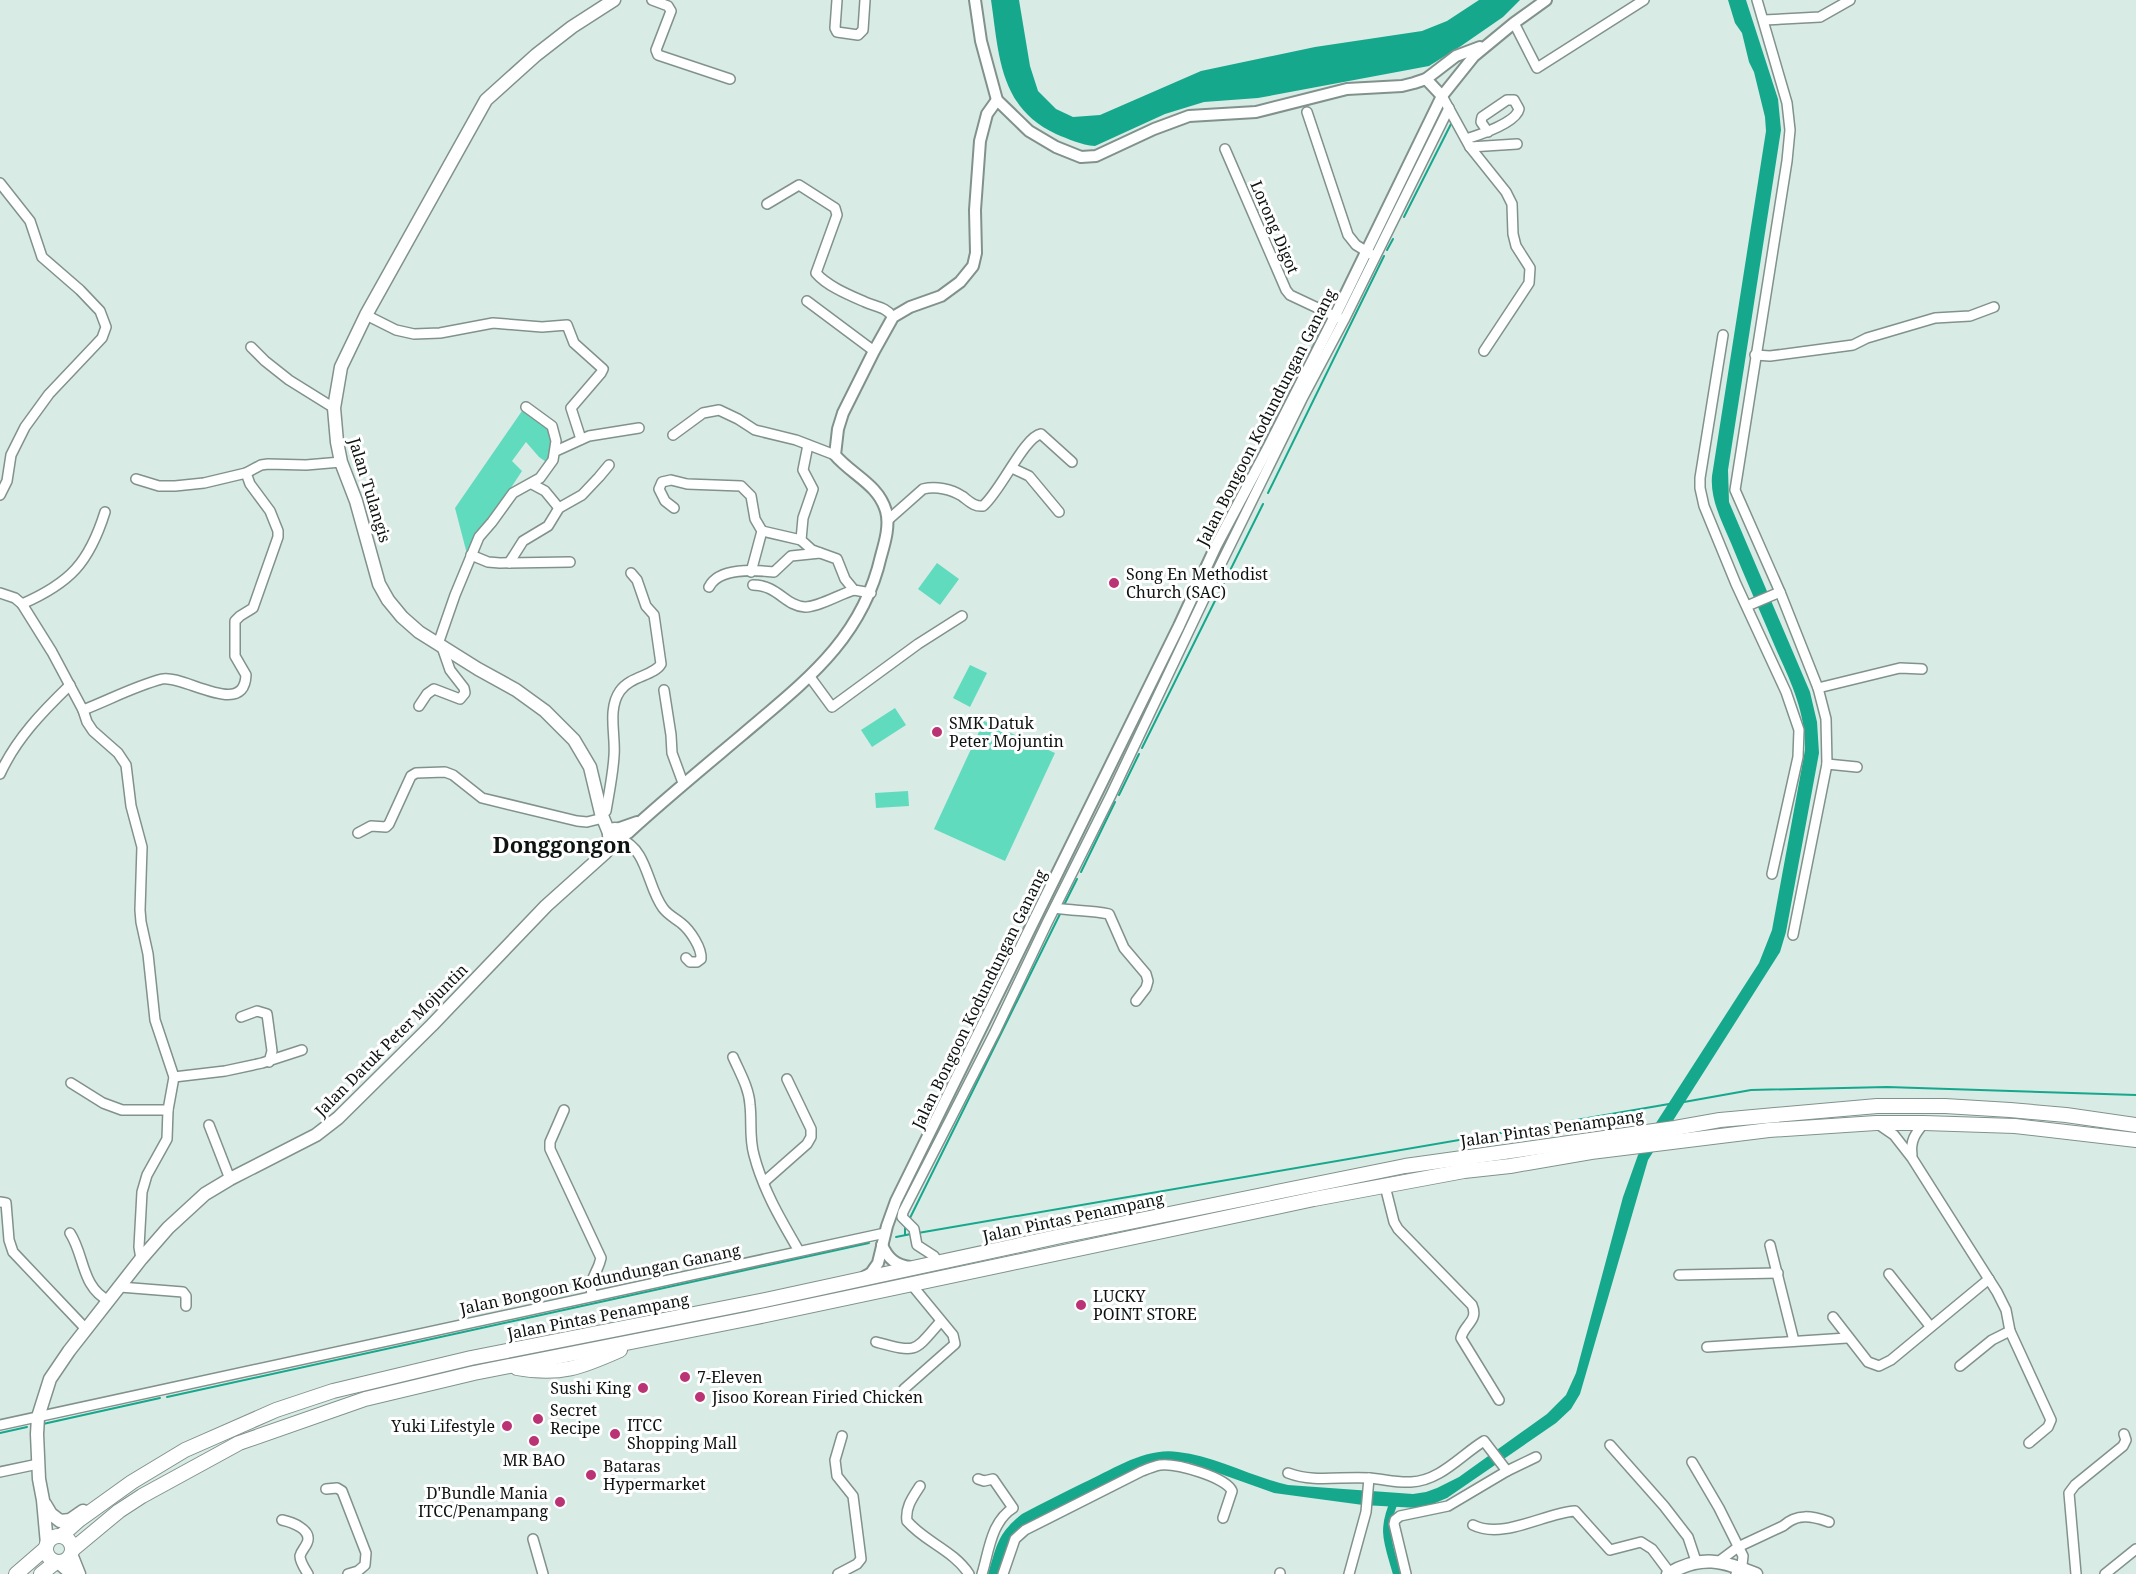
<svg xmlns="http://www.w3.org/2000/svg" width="2136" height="1574" viewBox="0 0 2136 1574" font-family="'Noto Serif',serif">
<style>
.green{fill:#61dbbe}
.water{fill:#15a88d}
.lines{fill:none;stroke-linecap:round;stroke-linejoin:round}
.stream{stroke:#15a88d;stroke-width:2}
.canal{stroke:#15a88d;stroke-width:8}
.minor-casing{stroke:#81928c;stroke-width:12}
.tertiary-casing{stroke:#81928c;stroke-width:14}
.secondary-casing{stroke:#81928c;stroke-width:15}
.primary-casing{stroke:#81928c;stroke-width:16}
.minor{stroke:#fff;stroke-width:9}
.tertiary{stroke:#fff;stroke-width:10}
.secondary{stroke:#fff;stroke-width:12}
.primary{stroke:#fff;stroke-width:14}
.poi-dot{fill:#ba3374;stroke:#fff;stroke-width:2}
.labels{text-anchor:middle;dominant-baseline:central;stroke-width:6;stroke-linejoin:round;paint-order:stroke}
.street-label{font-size:16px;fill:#0d1311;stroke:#fff}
.poi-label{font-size:16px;fill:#0d1311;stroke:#fff;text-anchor:start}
.district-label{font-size:22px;font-weight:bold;fill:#0d1311;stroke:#fff}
</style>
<rect width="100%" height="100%" fill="#d9ebe5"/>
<g class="green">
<polygon points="524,408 551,427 554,439 549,464 539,457 526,442 512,461 522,471 467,554 455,508"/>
<polygon points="937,563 959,579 940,605 918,589"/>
<polygon points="970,665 987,673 970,707 953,698"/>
<polygon points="895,708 906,725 872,747 861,730"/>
<polygon points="984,721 1055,753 1005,861 934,829"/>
<polygon points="908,791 909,806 876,808 875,793"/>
</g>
<g class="water">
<path d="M991 0H1019L1030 66 1038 91 1056 109 1073 117 1100 115 1201 71 1315 47 1422 31 1447 21 1479 0H1520L1503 17 1461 46 1429 66 1258 98 1204 102 1165 114 1095 146C1081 145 1068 139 1056 134 999 108 999 54 991 0Z"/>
<path d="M1728 0H1746L1778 99 1781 130 1728 470 1729 502 1810 692 1817 722 1819 753 1786 932 1780 952 1648 1160 1580 1394 1571 1409 1556 1423 1447 1498 1428 1506 1418 1508 1363 1505 1274 1493 1190 1463 1171 1460 1140 1468 1022 1527 1010 1539 998 1574H988C997 1545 997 1534 1022 1514 1042 1503 1063 1493 1083 1483 1112 1470 1145 1447 1178 1452 1215 1456 1252 1477 1288 1485L1413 1494 1426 1492 1437 1488 1459 1477 1547 1414 1566 1395 1576 1373 1623 1197 1638 1155 1656 1123 1759 963 1772 930 1805 750C1806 713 1791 682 1776 649 1761 613 1745 578 1731 543 1722 522 1710 499 1712 476L1766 131 1765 117 1754 72 1749 62 1742 33 1735 23Z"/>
</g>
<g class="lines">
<g class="stream">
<polyline points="1404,217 1452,122"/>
<polyline points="1387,250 1393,239"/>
<polyline points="1268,493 1384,256"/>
<polyline points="1142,748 1263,504"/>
<polyline points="1119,795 1139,754"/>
<polyline points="1081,872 1115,802"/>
<polyline points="1063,907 1077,879"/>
<polyline points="1684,1102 1751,1090 1887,1087 2136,1095"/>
<polyline points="909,1220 1060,914"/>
<polyline points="918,1233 1669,1104"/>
<polyline points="905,1235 905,1228"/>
<polyline points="896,1237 911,1234"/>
<polyline points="167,1397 869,1243"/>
<polyline points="43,1424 160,1398"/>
<polyline points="0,1433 27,1427"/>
</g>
<path class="canal" d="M1395 1500C1381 1531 1388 1542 1397 1574"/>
<g class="minor-casing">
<g id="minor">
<polyline points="652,0 668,6 671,11 656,50 658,55 730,79"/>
<polyline points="837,0 835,28 837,32 858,35 863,30 865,0"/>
<polyline points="1757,0 1787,103 1790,130 1787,161 1735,490 1780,592 1818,688 1826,719 1827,764 1793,935"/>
<polyline points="1764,20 1820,17 1850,0"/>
<polyline points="1514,23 1537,68 1644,0"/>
<polyline points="1442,96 1470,147 1506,192 1512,204 1513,234 1516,246 1530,268 1529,283 1484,351"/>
<polyline points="1307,112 1348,235 1356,245 1371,254"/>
<path d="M1466 139C1479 135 1516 123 1519 109L1514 100H1507L1482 117 1481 122 1488 132"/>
<polyline points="1470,147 1517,144"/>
<polyline points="1225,149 1286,290 1290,295 1341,319"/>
<polyline points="0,183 30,221 42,257 80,290 100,311 106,327 102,338 49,394 25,427 11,455 7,481 0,495"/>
<path d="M767 204 799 185 835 208 837 215 816 273C827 286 849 295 865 302 876 307 886 307 893 317"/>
<polyline points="807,301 874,351"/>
<polyline points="366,315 396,330 414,334 440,333 493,323 542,327 567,325 574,343 603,369 601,373 571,408 581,439"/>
<polyline points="1723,335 1700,478 1700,488 1704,506 1736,584 1786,692 1799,730 1798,757 1772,874"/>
<polyline points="251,347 265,361 289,380 334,408"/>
<polyline points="1755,355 1770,356 1853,345 1867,338 1935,318 1970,316 1994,307"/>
<polyline points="673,435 703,413 719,410 738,419 755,430 796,440 835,455"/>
<polyline points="808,445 803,470 813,489 803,518 801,540 812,550 837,559 845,579 854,590 871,593"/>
<polyline points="556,451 589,436 639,428"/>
<polyline points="1012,468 1029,476 1059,512"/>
<polyline points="136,479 159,486 175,486 204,483 246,473 261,465 268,464 306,465 341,462"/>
<polyline points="532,484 545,491 559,508"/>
<polyline points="674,508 665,501 659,489 662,482 671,480 687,484 741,486 751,496 755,519 762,531 751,572"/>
<path d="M888 520 923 489C936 486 951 489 962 496 969 501 974 507 983 506 1001 491 1024 437 1041 434L1072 462"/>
<polyline points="762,531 801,540"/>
<polyline points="471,555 488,562 500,563 570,562"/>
<polyline points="509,563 523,541 548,526 559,508 582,495 599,477 609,465"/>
<path d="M753 585C778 585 785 606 805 607 819 607 840 594 854 590"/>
<path d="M709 587C719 567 755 570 774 572L791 556 820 553"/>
<polyline points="0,593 15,598 22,604 52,652 83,710 87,722 93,731 118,753 126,765 131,806 142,847 140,910 141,922 148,954 155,1020 174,1077 168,1110 167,1139 147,1175 142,1192 139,1247 141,1259"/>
<path d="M22 604C70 583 89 563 105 512"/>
<polyline points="1747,606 1780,592"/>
<polyline points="438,644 455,595 479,537 492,522 513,493 540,478 553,460 556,441 552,426 526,407"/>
<polyline points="810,677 832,707 918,644 962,616"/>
<polyline points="1818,688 1900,668 1922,669"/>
<polyline points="664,690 671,735 672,753 683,783"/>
<polyline points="419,706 427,694 434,689 460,699 465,693 464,688 450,670 442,647"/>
<path d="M83 710C109 700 135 686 162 679 183 674 244 719 246 675L235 656V621L240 616 253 608 278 537V531L270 511 250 484 246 473"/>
<polyline points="1827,764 1857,767"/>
<path d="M0 774C16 739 42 712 70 685"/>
<path d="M606 811C609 793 613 774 614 756 616 736 607 709 620 691 630 676 654 676 661 664L654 615 646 606 637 580 631 573"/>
<polyline points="358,833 371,826 386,827 389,824 411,776 416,773 445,772 453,775 482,798 577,821 587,822 603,818"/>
<path d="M620 839C648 849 647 887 663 908 668 915 675 918 681 923 690 930 702 948 701 959L697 962H690L686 958"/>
<path d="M1055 908C1073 911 1091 910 1109 914L1124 948 1146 974 1148 981 1146 988 1136 1001"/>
<polyline points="241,1017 257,1011 267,1014 272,1051 269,1062"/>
<path d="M733 1057C740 1073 749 1088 750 1105 752 1122 749 1138 754 1155 763 1190 781 1220 799 1251"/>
<polyline points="174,1077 225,1071 262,1063 302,1050"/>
<polyline points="71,1083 103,1103 122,1110 168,1110"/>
<path d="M564 1110 550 1142V1149L601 1258C597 1276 589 1275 592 1296"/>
<polyline points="1878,1124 1894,1135 1912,1158 1997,1292 2006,1310 2010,1331 2051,1420 2048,1427 2029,1443"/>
<polyline points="209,1125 230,1179"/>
<path d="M1912 1155C1910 1141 1915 1134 1924 1123"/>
<polyline points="764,1182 807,1144 811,1137 811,1129 787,1079"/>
<path d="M1385 1186 1394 1222 1398 1229 1472 1305C1479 1321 1464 1324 1461 1338L1499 1400"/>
<polyline points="0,1202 6,1203 9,1240 13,1252 86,1329"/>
<path d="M70 1233C85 1256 81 1287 109 1301"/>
<polyline points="1770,1245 1794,1341"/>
<polyline points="938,1262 934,1256 917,1245 914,1229 902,1217 903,1212 995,1032 1047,923 1111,795 1213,580 1302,399 1344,320 1449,108"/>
<polyline points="1889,1274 1930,1326"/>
<polyline points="1679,1275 1778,1273"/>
<polyline points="120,1287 183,1292 186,1296 186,1306"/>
<polyline points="1833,1317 1868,1362 1879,1366 1891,1360 1989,1279"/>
<path d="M876 1342C918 1353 913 1353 941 1321"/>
<polyline points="1707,1347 1847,1338"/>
<polyline points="1960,1366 1992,1340 2010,1331"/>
<polyline points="904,1389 955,1344 953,1335 911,1284"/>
<polyline points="0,1425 885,1233"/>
<polyline points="1610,1445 1664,1506 1688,1537 1696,1561"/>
<polyline points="1692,1462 1719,1508 1743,1556 1742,1565 1736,1574"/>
<polyline points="0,1472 38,1464"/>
<path d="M1288 1473C1314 1483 1341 1476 1369 1478"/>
<path d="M978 1479 984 1481 993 1479 1013 1508C991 1522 989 1551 982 1574"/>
<path d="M920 1486C913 1497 905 1507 907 1521 925 1542 953 1550 969 1574"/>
<polyline points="326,1489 337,1488 342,1491 366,1553 365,1565 358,1571 348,1574"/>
<path d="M282 1520C292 1522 313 1530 307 1543 305 1548 301 1551 300 1556 300 1562 305 1569 308 1574"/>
<path d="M1473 1525C1503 1540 1545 1513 1575 1511L1610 1550 1641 1542 1652 1549 1670 1573"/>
<polyline points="533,1539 543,1574"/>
<path d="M1718 1562 1738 1547 1783 1526C1797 1513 1812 1516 1829 1522"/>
<polyline points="838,1574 857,1564 861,1559 853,1496 837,1476 835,1460 842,1436"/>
<path d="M1003 1574 1015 1539 1025 1530 1142 1471C1147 1469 1154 1466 1160 1465 1176 1463 1226 1477 1232 1491L1223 1518"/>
<polyline points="1280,1574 1280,1573"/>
<path d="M1349 1574 1366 1512 1369 1478C1383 1479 1397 1483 1411 1482 1440 1481 1461 1455 1484 1441L1507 1471"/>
<polyline points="1406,1574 1394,1524 1395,1520 1400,1516 1448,1506 1507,1471 1536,1457"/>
<polyline points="2076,1574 2069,1493 2075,1485 2123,1446 2126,1440 2124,1434"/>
<polyline points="2105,1574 2136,1549"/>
</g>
</g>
<g class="tertiary-casing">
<g id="tertiary">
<polyline points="975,0 981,41 997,100 1029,131 1056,147 1081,157 1096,156 1154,129 1189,116 1256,112 1347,89 1402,86 1414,83 1426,79 1456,56 1480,47"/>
<polyline points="1426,79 1442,96"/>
<polyline points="617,829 637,822"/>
<path d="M621 837 628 833C665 799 704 767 742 735 804 682 862 640 881 556 885 542 890 525 886 511 878 484 852 475 835 455L838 429 843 413 874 351 893 317 910 307 941 296 960 282 973 266 976 253 975 210 980 141 987 114 997 100"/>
<path d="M882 1245C888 1259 896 1265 910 1267"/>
<polyline points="864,1277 871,1273 878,1263 887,1226 896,1201 1179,626 1216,546 1269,446 1335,316 1442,96 1474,56 1514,23 1546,0"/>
</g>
</g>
<g class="secondary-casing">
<g id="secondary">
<circle cx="615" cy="835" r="6"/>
<polyline points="609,833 601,813 590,767 574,740 545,711 516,690 478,669 419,632 402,617 388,600 379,584 356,501 341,462 337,442 334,408 341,367 366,315 486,100 536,55 572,27 614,0"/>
<polyline points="45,1504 51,1514 60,1521 70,1520 83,1511"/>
<polyline points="47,1544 43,1500 39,1479 37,1434 38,1417 50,1379 69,1351 141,1259 168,1228 205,1194 230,1179 316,1135 338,1118 432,1025 546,906 605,853 616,841"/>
<polyline points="71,1554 79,1574"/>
<polyline points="59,1563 72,1574"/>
<path d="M1668 1574C1702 1554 1722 1561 1756 1574"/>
</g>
</g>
<g class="primary-casing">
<g id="primary">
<path d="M517 1368C560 1376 582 1367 620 1350"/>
<circle cx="59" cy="1549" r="13"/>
<polyline points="61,1536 79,1520 132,1482 185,1450 276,1410 333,1391 471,1358 765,1300 1061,1236 1405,1166 1675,1128 1720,1120 1877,1106 1945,1106 2010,1110 2066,1115 2136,1125"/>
<polyline points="72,1550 119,1511 142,1496 239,1443 365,1399 474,1373 752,1318 1314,1199 1464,1171 1510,1166 1591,1152 1769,1130 1876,1123 1924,1123 2015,1126 2136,1140"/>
<polyline points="16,1574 46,1548"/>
<polyline points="41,1574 56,1562"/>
</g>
</g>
<use href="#minor" class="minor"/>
<use href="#tertiary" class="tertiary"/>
<use href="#secondary" class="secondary"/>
<use href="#primary" class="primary"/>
</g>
<g class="poi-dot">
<circle cx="1114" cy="583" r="6"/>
<circle cx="937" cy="732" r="6"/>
<circle cx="1081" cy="1305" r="6"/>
<circle cx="685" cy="1377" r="6"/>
<circle cx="643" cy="1388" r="6"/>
<circle cx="700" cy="1397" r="6"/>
<circle cx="538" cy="1419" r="6"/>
<circle cx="507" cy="1426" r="6"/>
<circle cx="615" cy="1434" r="6"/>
<circle cx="534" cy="1441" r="6"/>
<circle cx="591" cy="1475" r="6"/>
<circle cx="560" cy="1502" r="6"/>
</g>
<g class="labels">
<g class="street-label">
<text transform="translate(1275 227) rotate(67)">Lorong Digot</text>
<text transform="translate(1266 417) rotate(-63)">Jalan Bongoon Kodundungan Ganang</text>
<text transform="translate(370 490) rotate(73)">Jalan Tulangis</text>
<text transform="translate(979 999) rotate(-64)">Jalan Bongoon Kodundungan Ganang</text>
<text transform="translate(391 1040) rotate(-45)">Jalan Datuk Peter Mojuntin</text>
<text transform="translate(1552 1128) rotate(-8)">Jalan Pintas Penampang</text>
<text transform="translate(1073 1217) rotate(-12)">Jalan Pintas Penampang</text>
<text transform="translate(600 1279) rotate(-12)">Jalan Bongoon Kodundungan Ganang</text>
<text transform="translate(598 1316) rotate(-11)">Jalan Pintas Penampang</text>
</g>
<g class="poi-label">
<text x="1126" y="574">Song En Methodist<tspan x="1126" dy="18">Church (SAC)</tspan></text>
<text x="949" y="723">SMK Datuk<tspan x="949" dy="18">Peter Mojuntin</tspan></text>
<text x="1093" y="1296">LUCKY<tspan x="1093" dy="18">POINT STORE</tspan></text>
<text x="697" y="1377">7-Eleven</text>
<text x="631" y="1388" text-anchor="end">Sushi King</text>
<text x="712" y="1397">Jisoo Korean Firied Chicken</text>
<text x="550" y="1410">Secret<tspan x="550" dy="18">Recipe</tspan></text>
<text x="627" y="1425">ITCC<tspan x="627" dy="18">Shopping Mall</tspan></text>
<text x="495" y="1426" text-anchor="end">Yuki Lifestyle</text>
<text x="534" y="1460" text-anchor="middle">MR BAO</text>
<text x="603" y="1466">Bataras<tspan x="603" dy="18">Hypermarket</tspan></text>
<text x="548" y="1493" text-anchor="end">D'Bundle Mania<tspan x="548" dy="18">ITCC/Penampang</tspan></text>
</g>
<g class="district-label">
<text x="562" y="844">Donggongon</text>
</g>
</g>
</svg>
